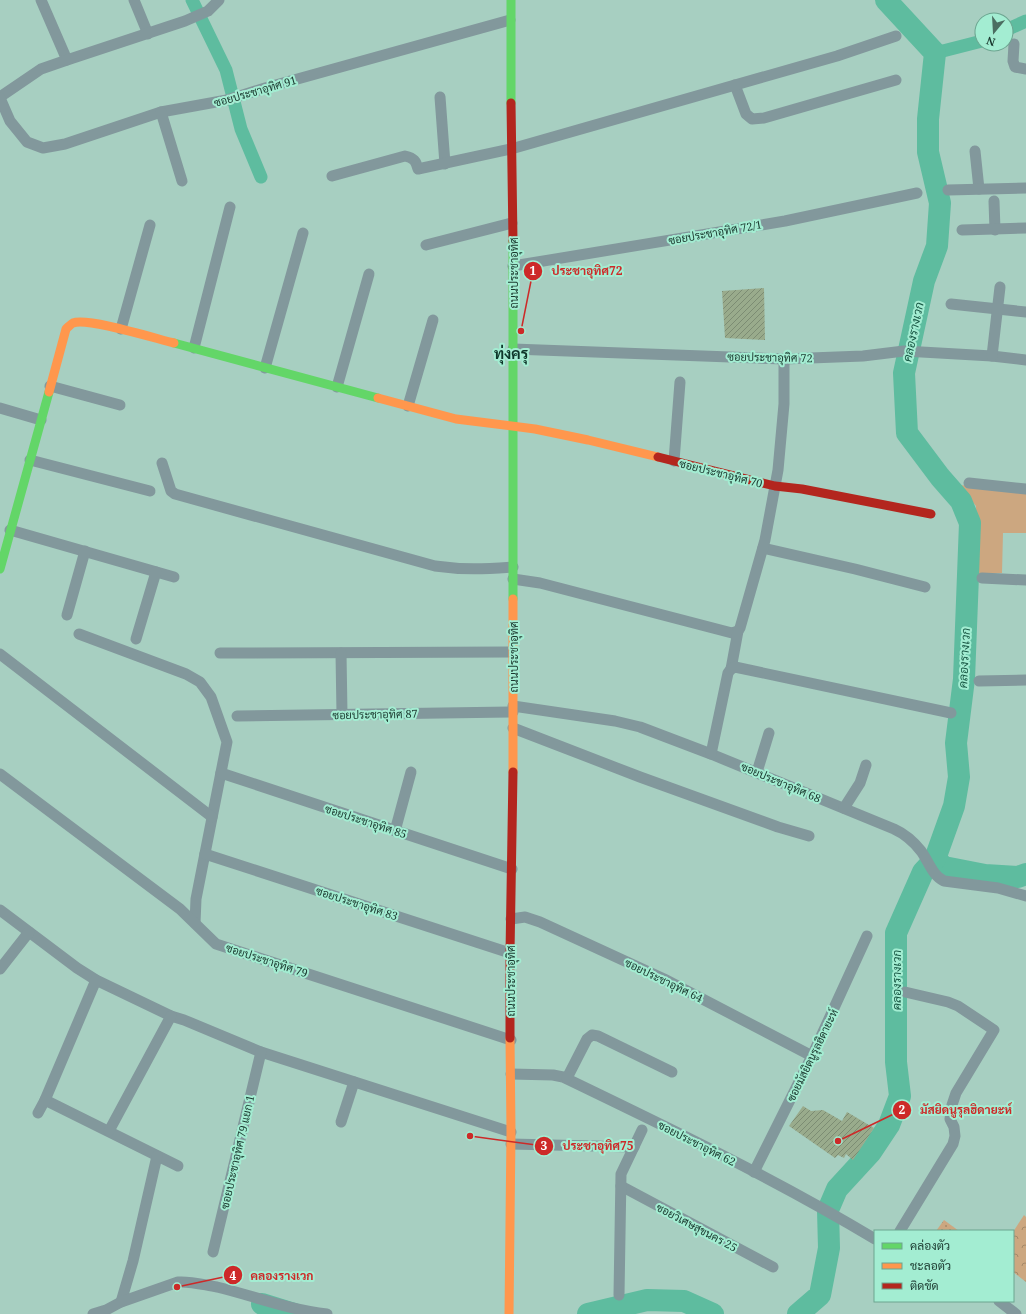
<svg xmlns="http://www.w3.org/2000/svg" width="1026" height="1314" viewBox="0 0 1026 1314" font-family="'Noto Serif',Sarabun,serif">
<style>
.grass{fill:#cca780}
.forest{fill:url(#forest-crowns)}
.park{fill:url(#park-dots)}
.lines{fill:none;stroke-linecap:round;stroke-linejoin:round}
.canal{stroke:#5ebc9f;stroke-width:13}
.river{stroke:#5ebc9f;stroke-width:22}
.building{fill:url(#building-hatch)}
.street{stroke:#82989c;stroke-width:11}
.fast{stroke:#63d668;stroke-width:9}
.slow{stroke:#ff974d;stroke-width:9}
.jam{stroke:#b3261e;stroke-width:9}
.labels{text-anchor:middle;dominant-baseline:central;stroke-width:4;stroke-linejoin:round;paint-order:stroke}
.street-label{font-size:11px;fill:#1a382e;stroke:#a3edd2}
.water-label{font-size:12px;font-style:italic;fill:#195845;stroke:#a3edd2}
.district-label{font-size:15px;font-weight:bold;fill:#0e362a;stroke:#a3edd2}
.leader{fill:none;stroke:#cd2928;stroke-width:1.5}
.callout-dot{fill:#cd2928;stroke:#a3edd2;stroke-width:1.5}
.mark-label{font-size:12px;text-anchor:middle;font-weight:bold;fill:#fff}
.callout-label{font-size:12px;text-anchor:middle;font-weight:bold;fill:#cd2928;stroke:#a3edd2;stroke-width:4;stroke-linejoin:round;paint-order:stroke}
</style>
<defs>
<pattern id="forest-crowns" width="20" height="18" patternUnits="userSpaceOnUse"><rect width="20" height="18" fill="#cca780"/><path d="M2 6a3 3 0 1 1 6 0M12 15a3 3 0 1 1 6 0" fill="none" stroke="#a58969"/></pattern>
<pattern id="park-dots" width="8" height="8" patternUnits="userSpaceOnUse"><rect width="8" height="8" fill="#cca780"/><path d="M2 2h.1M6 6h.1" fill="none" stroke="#a58969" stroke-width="1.8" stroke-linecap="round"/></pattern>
<pattern id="building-hatch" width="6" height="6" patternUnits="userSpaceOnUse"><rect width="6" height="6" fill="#99ab8c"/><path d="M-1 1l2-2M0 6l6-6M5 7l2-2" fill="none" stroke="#7c8c73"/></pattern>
</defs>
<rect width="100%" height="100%" fill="#a7cfc1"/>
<polygon class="grass" points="959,485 1026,491 1026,533 1003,533 1002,573 976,574 976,506"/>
<polygon class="forest" points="1024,1215 1026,1217 1026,1282 1013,1272 1013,1232"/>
<polygon class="park" points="944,1220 959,1231 936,1231"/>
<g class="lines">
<g class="canal">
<polyline points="192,0 226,70 241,129 261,177"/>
<polyline points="1006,30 1026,21"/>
<polyline points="935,53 982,41"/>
</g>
<g class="river">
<polyline points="935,859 944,867 985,875 1018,877 1026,874"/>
<polyline points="262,1304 294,1314"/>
<polyline points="588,1314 647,1300 684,1301 713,1314"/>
<polyline points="798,1314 820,1295 829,1248 828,1210 837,1189 871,1152 889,1125 900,1096 896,1062 896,933 923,872 935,859 954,806 959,777 956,743 964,679 970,523 961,501 940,477 907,433 904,373 924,281 937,246 940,203 928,152 928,119 935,53 886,0"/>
</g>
</g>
<g class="building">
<polygon points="764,288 765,340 725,338 722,291"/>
<polygon points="803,1106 811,1111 823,1110 842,1121 847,1112 874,1128 853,1160 846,1154 844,1158 838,1155 835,1158 789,1126"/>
</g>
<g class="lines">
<g class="street">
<polyline points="41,0 67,60"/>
<polyline points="134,0 148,34"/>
<polyline points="1014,44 1013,61 1015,67 1026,69"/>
<polyline points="735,85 746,114 752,119 764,118 896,80"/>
<polyline points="0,97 41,69 67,60 185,21 208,11 219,0"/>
<polyline points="440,97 445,164"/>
<polyline points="0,98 10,121 27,142 43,148 65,144 161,112 227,100 265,88 510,20"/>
<polyline points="161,112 182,181"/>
<polyline points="975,151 979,189"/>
<path d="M332 176 405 156C414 158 416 161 418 169L511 149 837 56 896 36"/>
<polyline points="948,190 1026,188"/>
<polyline points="994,201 995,230"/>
<polyline points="962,230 1026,228"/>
<polyline points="426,245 512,223"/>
<polyline points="513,266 785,221 917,193"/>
<polyline points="951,304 1026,312"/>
<polyline points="121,329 150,225"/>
<polyline points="194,348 230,207"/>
<polyline points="513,349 784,359 863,356 904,351 992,356 1026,360"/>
<polyline points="992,356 1000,287"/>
<polyline points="265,368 303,233"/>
<polyline points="50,386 120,405"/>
<polyline points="337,387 369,274"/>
<polyline points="408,406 433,320"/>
<polyline points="0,408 41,420"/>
<polyline points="30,460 150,491"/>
<polyline points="674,461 680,382"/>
<path d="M162 463 171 491 175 494 435 566C463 570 485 569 513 567"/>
<polyline points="969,483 1026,489"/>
<polyline points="10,530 174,577"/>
<polyline points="763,548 855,569 925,587"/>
<polyline points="982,578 1026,580"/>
<polyline points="513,579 540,583 732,633 738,631 740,628 765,540 778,470 784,404 784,359"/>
<polyline points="67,615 85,551"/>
<polyline points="79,634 186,674 200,682 211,697 227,742 196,899 195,923"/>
<polyline points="136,639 156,572"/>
<polyline points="220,653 513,652"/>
<polyline points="341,653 342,714"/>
<polyline points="0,654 212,817"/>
<polyline points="731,669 738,631"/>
<polyline points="979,681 1026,680"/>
<path d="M513 706 615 721 640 727 711 754 894 829C905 834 914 842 921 851 929 862 932 875 944 881L998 888 1026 896"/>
<polyline points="237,716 513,712"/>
<polyline points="513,728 640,777 778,827 809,836"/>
<polyline points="711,754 728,673 731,669 735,667 951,713"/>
<polyline points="757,772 769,733"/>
<polyline points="221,773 512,869"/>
<polyline points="0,774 180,909 216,944 511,1040"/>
<polyline points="844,808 860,783 866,765"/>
<polyline points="395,831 411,772"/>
<polyline points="205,854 510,953"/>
<polyline points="0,910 77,968 96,980 171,1016 184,1020 261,1052 511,1132"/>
<polyline points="511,919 525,917 540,922 664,979 812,1056"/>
<polyline points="0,969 29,932"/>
<path d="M511 1074 553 1075 563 1077C669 1128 775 1179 875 1239"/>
<polyline points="567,1078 587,1039 592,1035 598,1036 672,1072"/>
<polyline points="45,1100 178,1166"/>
<polyline points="38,1113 45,1100 96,980"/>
<polyline points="341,1122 354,1082"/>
<polyline points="109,1131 171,1016"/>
<polyline points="511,1144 634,1147"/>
<polyline points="754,1172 812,1056 867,936"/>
<polyline points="621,1186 773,1267"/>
<polyline points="900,1231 953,1144 955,1136 954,1127 950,1119 952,1105 956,1093 994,1030 958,1006 948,1002 905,992"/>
<polyline points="213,1252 261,1052"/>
<polyline points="619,1295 621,1174 642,1130"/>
<polyline points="999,1301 1016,1314"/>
<polyline points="121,1302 133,1261 157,1156"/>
<path d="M93 1314 106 1310 121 1302 178 1282C191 1281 204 1285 217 1287 254 1296 290 1310 327 1314"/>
</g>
<g class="fast">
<polyline points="511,103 511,0"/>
<polyline points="513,241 513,599"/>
<polyline points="174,343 378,398"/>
<polyline points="0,569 49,392"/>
</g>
<g class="slow">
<path d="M49 392 66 329C68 327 71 324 73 323 87 317 157 339 174 343"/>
<polyline points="378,398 456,419 535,429 588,440 658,457"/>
<polyline points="513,599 513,772"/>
<polyline points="509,1314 511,1132 510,1038"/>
</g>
<g class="jam">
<polyline points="511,103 513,241"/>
<polyline points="658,457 775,486 802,489 931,514"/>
<polyline points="510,1038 510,953 513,772"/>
</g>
</g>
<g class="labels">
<g class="street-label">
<text transform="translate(255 91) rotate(-16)">ซอยประชาอุทิศ 91</text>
<text transform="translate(715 232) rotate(-10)">ซอยประชาอุทิศ 72/1</text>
<text transform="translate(513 273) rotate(-90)">ถนนประชาอุทิศ</text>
<text transform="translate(770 357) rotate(1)">ซอยประชาอุทิศ 72</text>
<text transform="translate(721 473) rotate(14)">ซอยประชาอุทิศ 70</text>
<text transform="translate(513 657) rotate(-90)">ถนนประชาอุทิศ</text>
<text transform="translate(375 714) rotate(-1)">ซอยประชาอุทิศ 87</text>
<text transform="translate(781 782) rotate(23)">ซอยประชาอุทิศ 68</text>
<text transform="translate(366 821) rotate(18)">ซอยประชาอุทิศ 85</text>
<text transform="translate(357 903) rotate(18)">ซอยประชาอุทิศ 83</text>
<text transform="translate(267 960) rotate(18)">ซอยประชาอุทิศ 79</text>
<text transform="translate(664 980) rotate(26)">ซอยประชาอุทิศ 64</text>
<text transform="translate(510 981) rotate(-90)">ถนนประชาอุทิศ</text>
<text transform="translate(812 1055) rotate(-64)">ซอยมัสยิดนูรุลฮิดายะห์</text>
<text transform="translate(697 1143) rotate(27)">ซอยประชาอุทิศ 62</text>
<text transform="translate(237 1152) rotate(-77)">ซอยประชาอุทิศ 79 แยก 1</text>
<text transform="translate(697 1227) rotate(28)">ซอยวิเศษสุขนคร 25</text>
</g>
<g class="water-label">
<text transform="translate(913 332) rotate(-78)">คลองรางเวก</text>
<text transform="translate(964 658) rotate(-87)">คลองรางเวก</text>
<text transform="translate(896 980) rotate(-90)">คลองรางเวก</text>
</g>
<g class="district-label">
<text x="511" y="353">ทุ่งครุ</text>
</g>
</g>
<path class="leader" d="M521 331L533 271M838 1141L902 1110M470 1136L544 1146M177 1287L233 1275"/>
<g class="callout-dot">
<circle cx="521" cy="331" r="4"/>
<circle cx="838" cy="1141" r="4"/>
<circle cx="470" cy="1136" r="4"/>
<circle cx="177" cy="1287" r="4"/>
<circle cx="533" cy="271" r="10"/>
<circle cx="902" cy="1110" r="10"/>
<circle cx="544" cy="1146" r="10"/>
<circle cx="233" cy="1275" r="10"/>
</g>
<g class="mark-label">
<text x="533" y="275">1</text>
<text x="902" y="1114">2</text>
<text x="544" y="1150">3</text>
<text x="233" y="1280">4</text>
</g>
<g class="callout-label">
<text x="587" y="275">ประชาอุทิศ72</text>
<text x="966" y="1114">มัสยิดนูรุลฮิดายะห์</text>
<text x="598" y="1150">ประชาอุทิศ75</text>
<text x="282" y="1280">คลองรางเวก</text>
</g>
<rect x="874" y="1230" width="140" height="72" fill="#a3edd2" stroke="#6ca590"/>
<rect x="882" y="1243" width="20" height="6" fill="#63d668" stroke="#6ca590"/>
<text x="910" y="1250" font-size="12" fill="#1a382e">คล่องตัว</text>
<rect x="882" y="1263" width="20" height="6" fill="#ff974d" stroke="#6ca590"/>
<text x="910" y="1270" font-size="12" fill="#1a382e">ชะลอตัว</text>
<rect x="882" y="1283" width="20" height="6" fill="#b3261e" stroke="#6ca590"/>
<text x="910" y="1290" font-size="12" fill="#1a382e">ติดขัด</text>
<g transform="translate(994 32) rotate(198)"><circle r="19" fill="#a3edd2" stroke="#6ca590"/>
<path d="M0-3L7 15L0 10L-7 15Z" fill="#4b6d61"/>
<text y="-6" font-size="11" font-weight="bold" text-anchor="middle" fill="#1a382e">N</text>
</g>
</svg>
